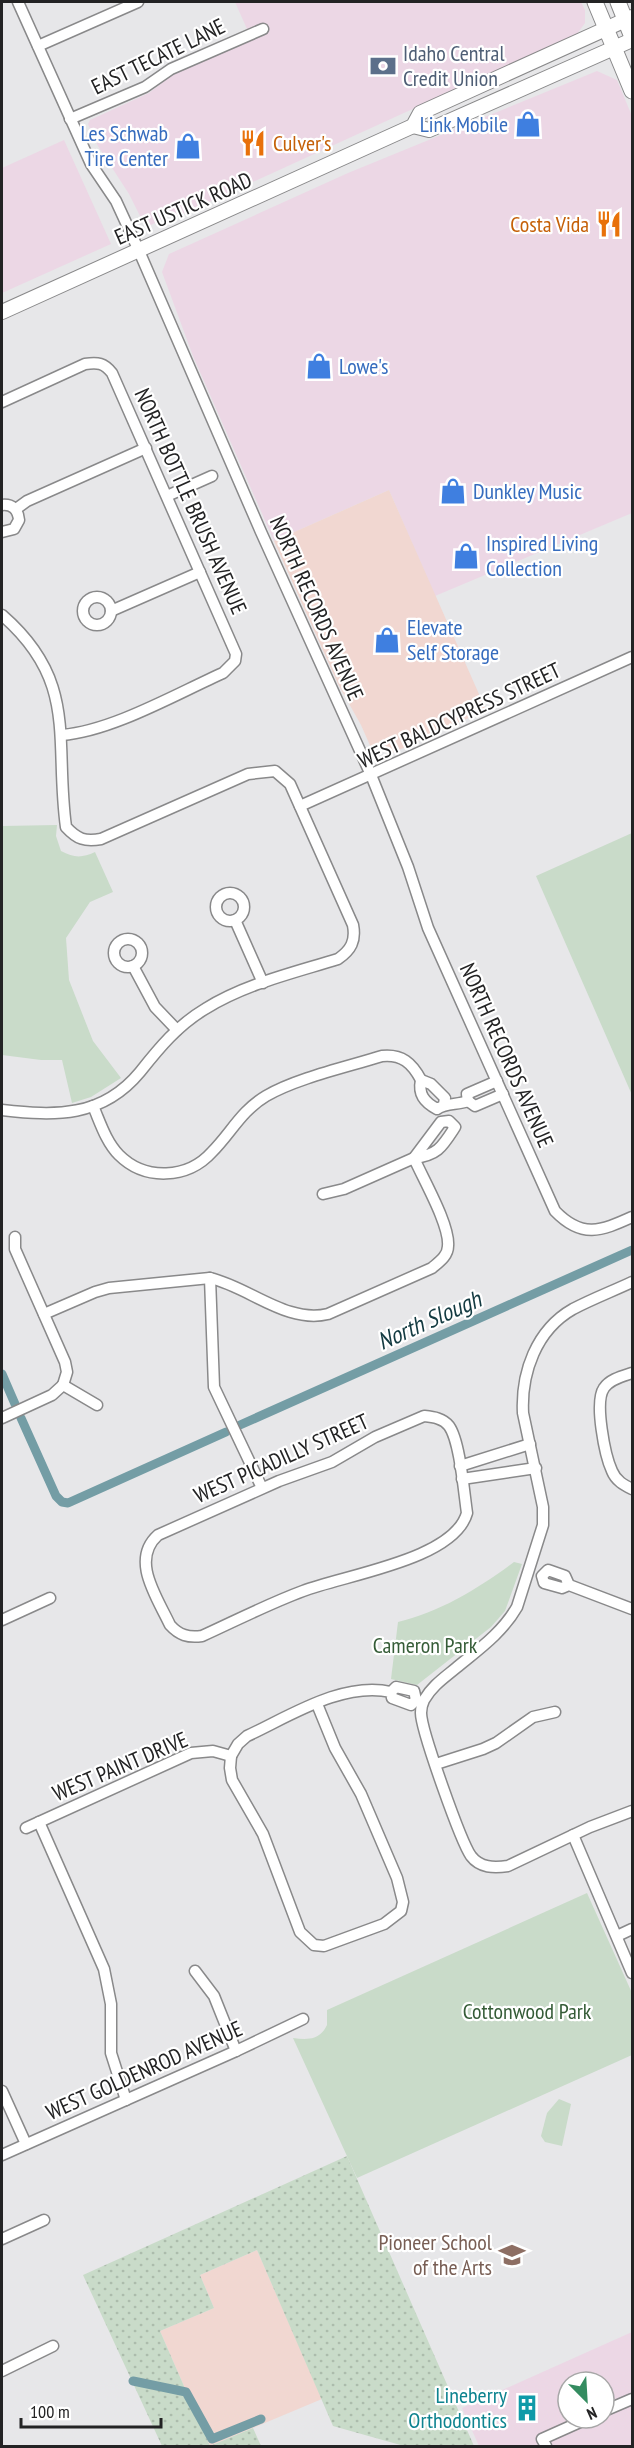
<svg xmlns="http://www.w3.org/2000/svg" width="634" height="2448" viewBox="0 0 634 2448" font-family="'PT Sans Narrow',sans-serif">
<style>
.commercial{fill:#ecd7e5;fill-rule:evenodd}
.industrial{fill:#f1d7d1}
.grass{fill:url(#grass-dots)}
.park{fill:#c9dbc9}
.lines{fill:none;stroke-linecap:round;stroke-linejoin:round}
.canal{stroke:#749da5;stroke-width:9}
.minor-casing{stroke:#89898a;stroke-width:13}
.major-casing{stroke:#89898a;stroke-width:16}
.highway-casing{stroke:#89898a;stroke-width:17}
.minor{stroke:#fff;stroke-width:10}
.major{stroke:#fff;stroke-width:14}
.highway{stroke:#fff;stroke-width:15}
.labels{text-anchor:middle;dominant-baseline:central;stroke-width:4.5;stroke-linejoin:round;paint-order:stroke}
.service-label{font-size:22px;fill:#4e5e75;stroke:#fff;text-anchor:start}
.street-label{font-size:22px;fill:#232324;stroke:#fff}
.shop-label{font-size:22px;fill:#366cbe;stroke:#fff;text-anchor:start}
.food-label{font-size:22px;fill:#c56008;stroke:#fff;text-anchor:start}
.park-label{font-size:22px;fill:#355c37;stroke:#fff}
.education-label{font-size:22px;fill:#785e54;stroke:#fff;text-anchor:end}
.culture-label{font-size:22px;fill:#0d838f;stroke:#fff;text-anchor:end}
.water-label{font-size:24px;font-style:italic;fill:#133a41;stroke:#fff}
</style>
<defs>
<pattern id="grass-dots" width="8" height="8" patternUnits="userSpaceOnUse" patternTransform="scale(1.5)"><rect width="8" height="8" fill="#c9dbc9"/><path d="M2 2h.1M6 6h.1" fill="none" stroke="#acbcac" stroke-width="1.8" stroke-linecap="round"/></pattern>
</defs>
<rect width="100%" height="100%" fill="#e7e7e9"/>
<g class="commercial">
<polygon points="235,2 581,2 585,10 585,23 577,34 176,217 174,214 151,225 143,222 129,194 98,146 88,124 90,120 149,93 171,76 251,38"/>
<polygon points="597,71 617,80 632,116 632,513 435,596 389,490 274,541 193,356 162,272 169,254 348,173"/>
<polygon points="64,140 111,244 2,293 2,168"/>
<path d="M632 2332V2446H479L462 2408ZM568 2382H604V2418H568Z"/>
</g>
<g class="industrial">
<polygon points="389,490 486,710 390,754 377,748 372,750 361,725 338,684 274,541"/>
<polygon points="257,2250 322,2399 210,2446 160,2331 214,2308 200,2275"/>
</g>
<polygon class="grass" points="347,2156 474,2446 404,2446 333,2426 257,2250 200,2275 214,2308 160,2331 210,2446 253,2428 261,2446 162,2446 83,2275"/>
<g class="park">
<path d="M57 825 56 836 61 851C74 858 82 858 95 852L113 892 90 902 66 938 69 980 93 1041 121 1078 91 1097 72 1103 62 1060H41L2 1055V826Z"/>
<polygon points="632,833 632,1095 536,876"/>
<path d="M514 1562 522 1564 505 1611 491 1627 417 1685 391 1679 398 1622C440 1612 479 1588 514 1562Z"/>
<path d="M587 1893 632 1993V2055L357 2178 293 2038C308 2040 320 2040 327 2025V2010Z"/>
<polygon points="559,2099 571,2104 562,2146 545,2142 541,2136 547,2113"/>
</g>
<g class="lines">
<g class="canal">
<polyline points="2,1374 15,1404"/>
<polyline points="21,1418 56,1496 62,1502 68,1503 226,1432"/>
<polyline points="240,1425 632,1250"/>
<polyline points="133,2381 186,2392 212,2439 261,2419"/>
</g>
<g class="minor-casing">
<g id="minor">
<path d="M18 2 91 164 116 201 139 251 261 532 371 775 408 867 428 928 555 1211C582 1239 601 1231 632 1217"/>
<polyline points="38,46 138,2"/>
<polyline points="70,119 145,87 171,69 263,29"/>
<path d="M2 402 85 364C98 362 104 363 112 373L236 654 235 661 223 673C176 694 112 731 62 735"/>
<polyline points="167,496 212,476"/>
<path d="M2 505C12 504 18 509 19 520L14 529 2 532"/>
<polyline points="16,509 27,501 146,448"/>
<circle cx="97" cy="611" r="14"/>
<polyline points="111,611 200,572"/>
<path d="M2 615C79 682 54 739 66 827 77 839 85 842 101 839L248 774 275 771 290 784 353 925C356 941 351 950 338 959 293 973 245 984 205 1009 178 1025 159 1048 140 1072 102 1118 55 1116 2 1110"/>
<polyline points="300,806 632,657"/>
<circle cx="230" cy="907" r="14"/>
<polyline points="235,920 263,983"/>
<circle cx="128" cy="953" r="14"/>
<polyline points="133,966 155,1007 177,1030"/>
<polyline points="468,1101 467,1094 497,1081"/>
<polyline points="468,1101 475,1106 503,1094"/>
<path d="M444 1104 445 1098 431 1084 421 1080C418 1094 424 1102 437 1109 446 1103 457 1105 468 1101"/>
<path d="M93 1106C100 1122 106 1142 119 1155 145 1181 188 1179 212 1152 231 1133 241 1111 266 1096 297 1078 347 1067 382 1056 402 1054 412 1063 421 1080"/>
<path d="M449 1121 455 1127C442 1147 438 1155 414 1158L441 1122Z"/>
<polyline points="15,1237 15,1249 65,1362 67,1372 63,1385"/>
<polyline points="210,1278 214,1387 262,1488"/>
<path d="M632 1282C613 1291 592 1299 573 1309 536 1330 521 1373 523 1413L543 1507V1525L517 1607C502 1633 479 1649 456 1668 444 1678 432 1686 424 1700 422 1704 421 1709 421 1713 421 1730 461 1842 471 1856 480 1868 494 1868 508 1866L590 1827 632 1811"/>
<path d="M44 1314 95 1292 109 1288 210 1278C249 1287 287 1324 328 1314L432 1268C439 1262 448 1256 448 1246 450 1225 423 1179 414 1158L344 1189 323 1194"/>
<path d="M632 1373C623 1376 610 1379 604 1388 594 1402 605 1456 612 1471 616 1481 624 1485 632 1489"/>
<polyline points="63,1385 97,1405"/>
<path d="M424 1416C433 1417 443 1418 449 1426 460 1441 464 1493 467 1513 454 1560 344 1575 303 1591 268 1604 235 1621 202 1636 188 1638 179 1635 170 1625 157 1597 130 1560 158 1535L279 1481 332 1462 375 1437Z"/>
<polyline points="2,1418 52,1395 63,1385"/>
<polyline points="460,1466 530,1444"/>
<polyline points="462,1479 536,1468"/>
<polyline points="569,1585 565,1576 548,1570 542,1576 544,1583 562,1588 569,1585 632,1609"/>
<polyline points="2,1620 50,1598"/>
<polyline points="231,1756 230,1768 232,1780 263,1834 300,1932 314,1945 324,1946 384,1924 401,1911 403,1902 397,1878 361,1794 335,1748 317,1704"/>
<polyline points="436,1764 483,1749 496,1743 533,1717 555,1712"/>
<polyline points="39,1822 104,1969 111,2004 111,2053 126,2100"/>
<path d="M26 1828 191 1753 213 1751 231 1756 238 1744 247 1736C290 1716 343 1681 391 1692L396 1687 414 1691 416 1700 411 1705 392 1698 391 1692"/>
<polyline points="573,1835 632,1973"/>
<polyline points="617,1936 632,1929"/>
<polyline points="195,1971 214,1996 236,2051"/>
<polyline points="2,2091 26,2144"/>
<polyline points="2,2155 236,2051 303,2019"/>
<polyline points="2,2239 44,2220"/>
<polyline points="2,2371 53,2346"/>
<polyline points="604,2411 632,2399"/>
<polyline points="546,2446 542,2439 589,2418"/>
</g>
</g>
<g class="major-casing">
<g id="major">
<polyline points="413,126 429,130 632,40"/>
<polyline points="2,312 413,126 420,113 632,17"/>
</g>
</g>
<g class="highway-casing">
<g id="highway">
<polyline points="595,2 632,91"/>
<polyline points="618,2 632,37"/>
</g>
</g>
<use href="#minor" class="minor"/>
<use href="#major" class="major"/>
<use href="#highway" class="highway"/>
</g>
<defs>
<g id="bank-bare" transform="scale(2.07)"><path d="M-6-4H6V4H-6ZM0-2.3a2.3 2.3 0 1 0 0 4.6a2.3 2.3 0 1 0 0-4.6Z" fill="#5c6f8a" stroke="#fff" stroke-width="2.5" paint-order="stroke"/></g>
<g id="shop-bare" transform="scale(2.07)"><path d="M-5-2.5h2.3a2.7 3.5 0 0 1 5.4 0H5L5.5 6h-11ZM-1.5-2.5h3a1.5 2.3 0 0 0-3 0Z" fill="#3f7fe0" stroke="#fff" stroke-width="2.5" paint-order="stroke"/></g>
<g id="restaurant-bare" transform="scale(2.07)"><path d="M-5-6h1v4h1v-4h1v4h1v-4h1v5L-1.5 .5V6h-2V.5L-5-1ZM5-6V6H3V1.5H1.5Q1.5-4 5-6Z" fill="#e8710a" stroke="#fff" stroke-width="2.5" paint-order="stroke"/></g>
<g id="school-bare" transform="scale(2.07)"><path d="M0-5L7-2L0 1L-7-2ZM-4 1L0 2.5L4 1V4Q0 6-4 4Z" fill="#8d6e63" stroke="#fff" stroke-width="2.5" paint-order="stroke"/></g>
<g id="building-bare" transform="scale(2.07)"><path d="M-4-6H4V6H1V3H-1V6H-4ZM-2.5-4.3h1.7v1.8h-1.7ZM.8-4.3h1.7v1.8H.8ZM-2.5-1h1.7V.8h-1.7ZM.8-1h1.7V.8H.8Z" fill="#0f9aa8" stroke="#fff" stroke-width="2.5" paint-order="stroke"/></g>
</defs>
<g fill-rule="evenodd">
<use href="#bank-bare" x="383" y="66"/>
<use href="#shop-bare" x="528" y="124"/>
<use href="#restaurant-bare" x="253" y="143"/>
<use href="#shop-bare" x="188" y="146"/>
<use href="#restaurant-bare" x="609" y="224"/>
<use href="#shop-bare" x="319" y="366"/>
<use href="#shop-bare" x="453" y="491"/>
<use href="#shop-bare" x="466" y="556"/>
<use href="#shop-bare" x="387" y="640"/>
<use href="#school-bare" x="512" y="2255"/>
<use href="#building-bare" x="527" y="2408"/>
</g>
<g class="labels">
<g class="service-label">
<text x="403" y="53">Idaho Central<tspan x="403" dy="25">Credit Union</tspan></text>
</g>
<g class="street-label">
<text transform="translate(158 56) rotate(-26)">EAST TECATE LANE</text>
<text transform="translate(183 208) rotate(-24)">EAST USTICK ROAD</text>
<text transform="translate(191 501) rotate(66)">NORTH BOTTLE BRUSH AVENUE</text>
<text transform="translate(317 608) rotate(66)">NORTH RECORDS AVENUE</text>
<text transform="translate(459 715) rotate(-25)">WEST BALDCYPRESS STREET</text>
<text transform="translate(507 1055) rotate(66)">NORTH RECORDS AVENUE</text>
<text transform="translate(281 1458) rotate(-24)">WEST PICADILLY STREET</text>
<text transform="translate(120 1766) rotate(-23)">WEST PAINT DRIVE</text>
<text transform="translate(144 2070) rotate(-24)">WEST GOLDENROD AVENUE</text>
</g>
<g class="shop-label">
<text x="508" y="124" text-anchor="end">Link Mobile</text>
<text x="168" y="133" text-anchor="end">Les Schwab<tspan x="168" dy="25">Tire Center</tspan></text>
<text x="339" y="366">Lowe's</text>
<text x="473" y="491">Dunkley Music</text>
<text x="486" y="543">Inspired Living<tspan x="486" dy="25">Collection</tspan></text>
<text x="407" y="627">Elevate<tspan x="407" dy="25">Self Storage</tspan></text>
</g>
<g class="food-label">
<text x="273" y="143">Culver's</text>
<text x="589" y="224" text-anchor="end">Costa Vida</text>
</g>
<g class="park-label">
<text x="425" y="1645">Cameron Park</text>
<text x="527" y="2011">Cottonwood Park</text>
</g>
<g class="education-label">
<text x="492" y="2242">Pioneer School<tspan x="492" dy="25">of the Arts</tspan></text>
</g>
<g class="culture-label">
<text x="507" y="2395">Lineberry<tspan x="507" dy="25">Orthodontics</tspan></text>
</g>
<g class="water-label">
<text transform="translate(429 1320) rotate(-24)">North Slough</text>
</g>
</g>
<rect width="634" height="2448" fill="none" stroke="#232324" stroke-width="6"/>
<g transform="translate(586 2400) rotate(156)"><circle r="28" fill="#ffffff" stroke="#a7a7a7" stroke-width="1.5"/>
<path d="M0-4.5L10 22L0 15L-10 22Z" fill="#348c60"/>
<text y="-9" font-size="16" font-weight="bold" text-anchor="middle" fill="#232324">N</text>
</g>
<path d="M21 2418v9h140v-9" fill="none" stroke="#232324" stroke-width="3"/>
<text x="30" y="2418" font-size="18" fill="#232324" stroke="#ffffff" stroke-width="4.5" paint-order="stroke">100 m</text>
</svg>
